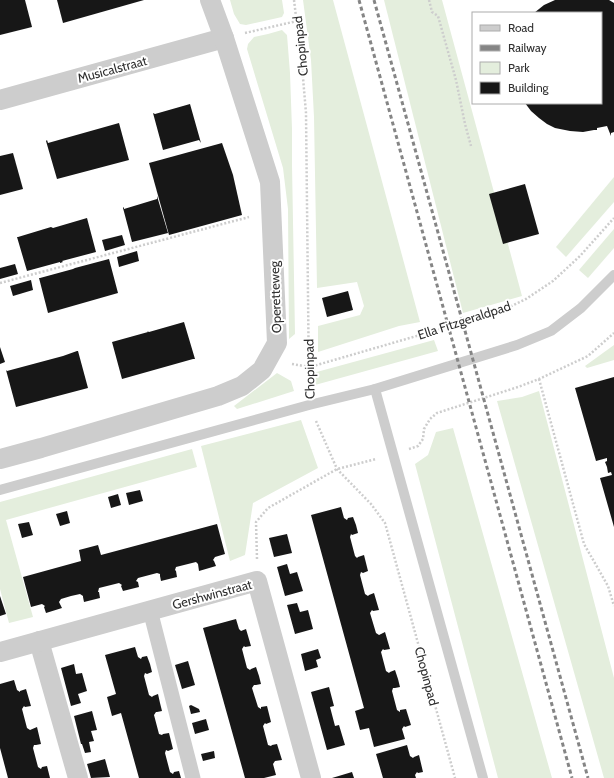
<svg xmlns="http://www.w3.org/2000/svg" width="614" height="778" viewBox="0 0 614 778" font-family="Cabin,sans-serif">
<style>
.green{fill:#e4eedd}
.building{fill:#171717}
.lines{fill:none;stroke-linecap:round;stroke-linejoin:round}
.path{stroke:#cdcdcd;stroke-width:2.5;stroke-dasharray:2 2;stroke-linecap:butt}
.service{stroke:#cdcdcd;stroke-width:10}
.pedestrian{stroke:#cdcdcd;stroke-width:15}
.minor{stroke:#cdcdcd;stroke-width:20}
.rail{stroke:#858585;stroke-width:3;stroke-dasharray:4 3;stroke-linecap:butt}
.labels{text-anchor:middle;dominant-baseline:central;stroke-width:4;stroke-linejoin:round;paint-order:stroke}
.street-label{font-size:13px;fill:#303030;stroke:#fff}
</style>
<rect width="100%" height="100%" fill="#fff"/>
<g class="green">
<polygon points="230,0 282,0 284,13 282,17 246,25 240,24 234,14"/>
<polygon points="303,0 333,0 420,322 399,326 318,352 318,326 360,315 364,306 357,282 317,288 314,117 311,60"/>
<polygon points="384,0 442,0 522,296 463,313"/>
<polygon points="282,30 287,35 290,73 292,129 292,165 295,334 289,339 288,209 283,168 247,49 248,44 254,37 268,34"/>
<polygon points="614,177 614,202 566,257 556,247"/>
<polygon points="614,229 614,248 588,278 579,270"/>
<polygon points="434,340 438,351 315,385 313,373"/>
<polygon points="614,345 614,360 587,368 585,366"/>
<polygon points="277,373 291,381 294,391 237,409 234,406"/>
<polygon points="539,391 614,678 614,778 604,778 497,401 522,397"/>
<polygon points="301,420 318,468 253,503 245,555 230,561 201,446"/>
<polygon points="453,428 552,778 498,778 415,464 428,455 436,432"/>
<polygon points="192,449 197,467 6,520 33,617 9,623 0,589 0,502"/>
</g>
<g class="building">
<polygon points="0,0 25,0 32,27 0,35"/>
<polygon points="57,0 144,0 63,23"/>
<polygon points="555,0 609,0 614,3 614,132 611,133 611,136 607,126 597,128 597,130 594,130 583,132 570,131 555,128 547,124 539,118 531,111 525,103 601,103 601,13 534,13 544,5"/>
<polygon points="190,104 201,143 199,140 163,150 153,113 155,114"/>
<polygon points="119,123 129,160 57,179 46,141 47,140 48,143"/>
<polygon points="222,143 233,175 242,215 169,235 149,163"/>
<polygon points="13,153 23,189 0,195 0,156"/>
<polygon points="525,184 539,234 503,244 489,194"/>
<polygon points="157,196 168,233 132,242 123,208 124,207 124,209 157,199"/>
<polygon points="87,218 96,252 62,261 63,262 60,263 60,262 27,271 17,237 18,237 51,227 53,228"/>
<polygon points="122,235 125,245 105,251 102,240"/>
<polygon points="137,251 139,261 119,267 117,257"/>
<polygon points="109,259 118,293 48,313 39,278 40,278 73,269 75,268"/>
<polygon points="15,264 18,274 0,279 0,268"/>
<polygon points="31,280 33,290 13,296 10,286"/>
<polygon points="348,291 353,310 327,317 322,298"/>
<polygon points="184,322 195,359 193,359 122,379 112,342 148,332 147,331 149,332"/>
<polygon points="0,347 5,362 0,364"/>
<polygon points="77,351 78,351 88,388 16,407 6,370 7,371 63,356"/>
<polygon points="614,377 614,527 600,478 612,475 611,472 608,473 607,467 605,462 607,461 607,458 596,461 575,388"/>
<polygon points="140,490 143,501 129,505 126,493"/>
<polygon points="118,494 121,505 111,508 108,497"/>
<polygon points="341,507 344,518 347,520 348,518 353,517 356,525 358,533 352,535 351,534 350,537 355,556 357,558 358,557 364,555 368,571 363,573 361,572 360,575 365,594 368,596 369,595 374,593 379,610 373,611 372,610 370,613 376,633 379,635 385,632 390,649 384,650 383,649 381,652 386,671 389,673 390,672 395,670 398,679 400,687 395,688 393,688 392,691 397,710 400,712 400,710 406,709 411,725 405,727 404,726 402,729 405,739 374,747 369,728 360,730 355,711 364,708 311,515"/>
<polygon points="67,511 70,523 60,526 56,514"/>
<polygon points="29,522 33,535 22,538 18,524"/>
<polygon points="217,524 225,554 215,557 213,560 214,561 216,566 199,571 198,564 196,562 176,567 175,570 176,571 177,577 161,581 160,576 160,574 157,573 138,578 136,581 138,582 139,587 123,591 121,586 122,585 119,583 99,588 98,592 99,592 100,598 84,602 83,597 83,596 80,594 71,596 61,599 59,602 62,608 46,613 44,607 45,606 42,604 31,607 23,577 81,561 79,550 98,545 101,555"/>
<polygon points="287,534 292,553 274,557 269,538"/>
<polygon points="287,564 290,574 297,572 303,591 285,596 277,567"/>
<polygon points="0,596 6,614 0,616"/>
<polygon points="297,603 300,612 308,610 313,629 295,634 287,605"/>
<polygon points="236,619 239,629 241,631 246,629 251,646 245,647 244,646 242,649 247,668 250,670 251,669 256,667 259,676 261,684 256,685 254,685 252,688 258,707 261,709 261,707 267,706 271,722 266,724 265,723 263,726 268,745 271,746 272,745 277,744 282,760 275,761 273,764 276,775 264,778 245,778 203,628"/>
<polygon points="135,647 138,657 141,659 142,657 147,656 150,664 152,672 147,674 145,673 144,676 149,695 152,697 153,696 158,694 160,703 162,711 157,712 156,712 154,715 159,734 162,735 163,734 169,733 173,749 168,751 166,750 165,753 170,772 173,774 174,772 179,771 181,778 139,778 121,713 112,716 107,697 116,694 105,655"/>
<polygon points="318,649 321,658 316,660 318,667 305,671 301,654"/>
<polygon points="188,661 195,685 182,689 175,665"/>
<polygon points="74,664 76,674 82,673 87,691 78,694 81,703 71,706 61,668"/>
<polygon points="14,680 17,690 20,692 20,691 26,689 31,706 25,707 24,706 22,709 27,728 30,730 37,727 41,744 36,745 34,745 33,748 38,767 41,769 42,767 47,766 50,778 8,778 0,748 0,684"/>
<polygon points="329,687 334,706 330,707 335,726 339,725 345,745 327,750 311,692"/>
<polygon points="191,705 199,709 200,712 191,714 189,706"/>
<polygon points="92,711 97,730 91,731 94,741 89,742 91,752 85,753 82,744 81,744 74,716"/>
<polygon points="206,719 209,730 195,734 192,723"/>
<polygon points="407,745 410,756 413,758 414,757 419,755 423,772 418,773 417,772 415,775 416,778 383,778 376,754"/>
<polygon points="214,751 215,758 203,761 201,754"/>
<polygon points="105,759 110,777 91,778 87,764"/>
<polygon points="352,772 354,778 332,778"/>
</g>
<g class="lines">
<g class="path">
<polyline points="294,0 302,66 306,113 309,387"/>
<polyline points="429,0 432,12 438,16 456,80 465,124 471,146"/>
<polyline points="245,33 297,21"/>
<polyline points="0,283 249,217"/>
<polyline points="292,364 310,367 499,312 526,299 553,281 580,256 614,218"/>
<polyline points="539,379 584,544 608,586 614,606"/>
<polyline points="316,421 337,469 371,504 385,523 455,778"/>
<polyline points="409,449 418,446 423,439 424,429 430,419 437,413 518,387 539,379 588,356 614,333"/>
<polyline points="257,559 256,522 268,508 337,469 376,459"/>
</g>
<g class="service">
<polyline points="375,389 483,778"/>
<polyline points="0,490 309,405 375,389 517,345 551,331 581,308 614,275"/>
</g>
<polyline class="pedestrian" points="150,610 193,778"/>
<g class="minor">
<polyline points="0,100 224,38"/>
<polyline points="0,459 41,448 218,396 242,386 262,370 277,343 270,182 224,38 210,0"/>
<polyline points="39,641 78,778"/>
<polyline points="0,652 257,581 311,778"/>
</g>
<g class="rail">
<polyline points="359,0 572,778"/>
<polyline points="374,0 588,778"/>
</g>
</g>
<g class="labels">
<g class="street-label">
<text transform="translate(300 46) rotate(-96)">Chopinpad</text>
<text transform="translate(112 69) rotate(-15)">Musicalstraat</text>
<text transform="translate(275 297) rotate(-92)">Operetteweg</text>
<text transform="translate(464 320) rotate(-18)">Ella Fitzgeraldpad</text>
<text transform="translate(309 369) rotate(-91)">Chopinpad</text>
<text transform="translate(212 594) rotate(-15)">Gershwinstraat</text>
<text transform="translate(427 676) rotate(75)">Chopinpad</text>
</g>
</g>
<rect x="472" y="12" width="130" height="92" fill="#ffffff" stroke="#acacac"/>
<rect x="480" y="25" width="20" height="6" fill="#cdcdcd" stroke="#acacac"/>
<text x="508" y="32" font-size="12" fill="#303030">Road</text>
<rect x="480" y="45" width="20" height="6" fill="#858585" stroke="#acacac"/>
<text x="508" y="52" font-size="12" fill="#303030">Railway</text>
<rect x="480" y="62" width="20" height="12" fill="#e4eedd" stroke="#acacac"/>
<text x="508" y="72" font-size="12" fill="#303030">Park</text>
<rect x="480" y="82" width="20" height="12" fill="#171717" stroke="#acacac"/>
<text x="508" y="92" font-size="12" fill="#303030">Building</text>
</svg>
